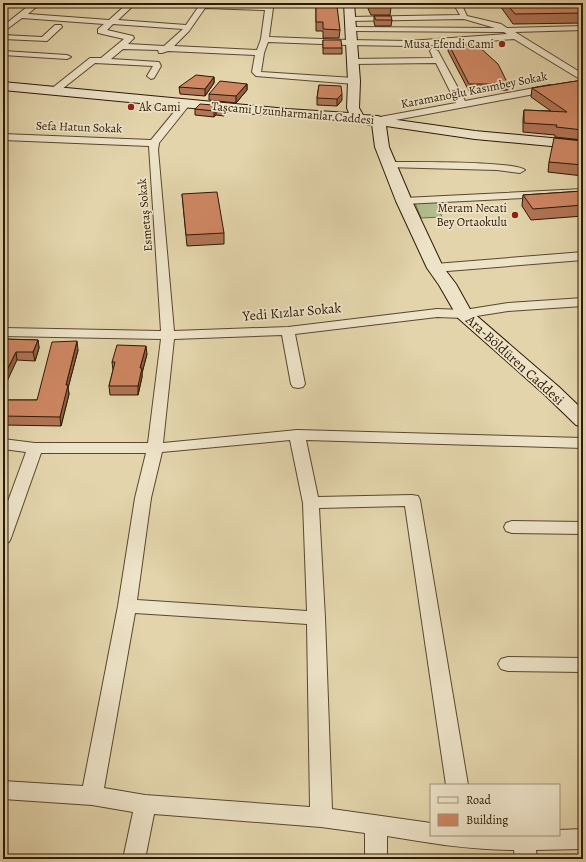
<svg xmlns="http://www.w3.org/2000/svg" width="586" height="862" viewBox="0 0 586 862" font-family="Alegreya,serif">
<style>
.green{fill:#b1bd8b;stroke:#6f6a47}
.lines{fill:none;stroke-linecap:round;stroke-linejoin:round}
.street-casing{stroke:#5a472d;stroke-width:2}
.secondary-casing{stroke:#2d1803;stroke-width:2}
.street{fill:#ede3c8;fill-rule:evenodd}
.secondary{fill:#ede3c8;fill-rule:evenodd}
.wall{fill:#b17455;stroke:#2d1803}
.shaded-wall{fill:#905e45;stroke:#2d1803}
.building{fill:#ce8763;stroke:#2d1803}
.poi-dot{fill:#8f2418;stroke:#ede3c8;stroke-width:1.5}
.labels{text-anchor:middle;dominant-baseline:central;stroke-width:3.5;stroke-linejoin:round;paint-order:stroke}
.far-poi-label{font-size:12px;fill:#2d1803;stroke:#ede3c8;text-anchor:end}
.far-street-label{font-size:12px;fill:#2d1803;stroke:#ede3c8}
.street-label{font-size:14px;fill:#2d1803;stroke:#ede3c8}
</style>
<rect width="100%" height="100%" fill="#e3d4ab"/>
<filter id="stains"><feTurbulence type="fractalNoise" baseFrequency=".005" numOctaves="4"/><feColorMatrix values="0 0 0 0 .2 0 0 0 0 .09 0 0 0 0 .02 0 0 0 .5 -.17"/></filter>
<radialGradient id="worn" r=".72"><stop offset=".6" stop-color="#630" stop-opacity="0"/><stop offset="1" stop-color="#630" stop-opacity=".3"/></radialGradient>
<polygon class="green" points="436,202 442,217 421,218 415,203"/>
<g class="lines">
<g class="street-casing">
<g id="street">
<path d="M32 3H41L28 14 109 20 128 3H136L118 20 186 25 201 3 269 6 273 8 269 37 348 40 409 41 507 34 504 32 354 31H351V27L495 28 464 19 350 21 346 19 350 17 460 15 453 3H461L467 16 501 24 507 28 583 26V30L515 32 583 74V81L514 39 452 44 409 46 348 45 268 42 264 53 261 72 354 78 358 81 354 84 256 76 252 72 255 55 168 51 162 53H159L158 50 123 49 111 59 159 62 161 66 154 78 151 79 147 76 153 66 95 63 57 93H51L50 91 51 89 90 58H101L124 39 98 33V29L104 24 22 18 3 32V26ZM205 8 265 10 261 39 257 50 174 46 189 31ZM113 24 183 29 164 46 128 44 134 38 133 36 107 30Z"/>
<polygon points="573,3 582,3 583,9"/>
<polygon points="55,25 61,25 62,27 47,41 3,39 3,35 42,37"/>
<polygon points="431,49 434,49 438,51 465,101 550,85 554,88 550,91 369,125 366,124 364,122 369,119 456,103 436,63 353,64 349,61 350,59 433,58 430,51"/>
<polygon points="3,51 67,55 71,57 67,59 3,55"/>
<path d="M186 100 191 103 159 143 158 150 174 331 288 327 437 309 464 310 508 303 583 298V306L508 311 464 318 437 317 295 334 305 384 303 387 298 388 293 387 291 384 282 335 174 339 163 443 297 430 583 438V448L306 440 318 497 412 495 418 496 420 500 468 785H446L405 506 319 508 325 618 332 809 431 823V835H559V830L583 829V849L536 850 537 859H515L514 850C470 850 430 843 387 836V859H365V833L321 827 154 814 145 859H123L133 812 92 805 3 799V781L83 786 118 606 135 498 146 453H41L11 538 9 542 3 544V515L26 452 3 449V439L35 443H148L161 339 3 336V328L161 331 149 146 3 140V134L151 140 183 101ZM290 440 303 503 307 611 137 600 151 498 162 452ZM135 613 307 624 310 807 145 795 104 788Z"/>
<path d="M390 162C409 162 517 161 525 170L520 173 497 170 386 167 385 165Z"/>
<polygon points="583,189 583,195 404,204 399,201 404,198"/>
<polygon points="583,252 583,260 435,272 431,271 429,268 431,265 435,264"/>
<polygon points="512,521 583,522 583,534 512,533 506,531 504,527 506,523"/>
<polygon points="508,657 583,658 583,672 508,671 501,669 498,664 501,659"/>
</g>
</g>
<g class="secondary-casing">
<polygon id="secondary" points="344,3 354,3 360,81 359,108 363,115 378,116 383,118 475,131 583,141 583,149 475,139 386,126 389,147 412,201 443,267 456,284 471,311 559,387 583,410 583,427 576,425 545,395 458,318 439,285 427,268 396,201 375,147 372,124 340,120 287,117 3,90 3,82 287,109 349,113 347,108 348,81"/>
</g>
<use href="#street" class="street"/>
<use href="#secondary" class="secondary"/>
</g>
<g class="wall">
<polygon points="366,3 391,7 390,15 371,15 366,4"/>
<polygon points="498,3 578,3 583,8 583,23 513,24"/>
<polygon points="316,6 340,30 339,38 323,38 323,31 316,31"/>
<polygon points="374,16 392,20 391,26 375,26 374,22"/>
<polygon points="323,40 342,48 342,54 323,54"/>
<polygon points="449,45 508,84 508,90 469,91 448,51"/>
<polygon points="214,77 214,83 205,96 180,94 179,87"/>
<polygon points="583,80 583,140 555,137 555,135 523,132 523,119 524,110 551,111 531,97 532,88"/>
<polygon points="247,84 247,90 236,103 209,100 209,94"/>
<polygon points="319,85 342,100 337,106 317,105 317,98"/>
<polygon points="226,106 227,113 224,116 216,115 214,117 195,115 195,109"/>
<polygon points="583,141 583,176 548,172 549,162"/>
<polygon points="583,191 583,216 531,220 522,206 523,195"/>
<polygon points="182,194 224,233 224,244 187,246"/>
<polygon points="3,339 38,340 39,348 35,361 17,360"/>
<polygon points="78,350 68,388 69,394 61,426 3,425 3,400 37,400"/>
<polygon points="147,354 142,373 142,377 138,395 110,395 109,386 113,370 112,362"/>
</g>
<g class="shaded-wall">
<polygon points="214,77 214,83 205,96 205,89"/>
<polygon points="247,84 247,90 236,103 236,96"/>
<polygon points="342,94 342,100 337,106 337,99"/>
<polygon points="226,106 227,113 224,116 224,109"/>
<polygon points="216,108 216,115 214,117 214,111"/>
<polygon points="38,340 39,348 35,361 33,352"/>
<polygon points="77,341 78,350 68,388 69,394 61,426 60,417 66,385"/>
<polygon points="146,346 147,354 142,373 142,377 138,395 138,386 140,368"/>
<polygon points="16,352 17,360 3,390 3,378"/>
</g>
<g class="building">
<polygon points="369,3 391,3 391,7 371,7"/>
<polygon points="506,3 578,3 583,8 583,13 515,14"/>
<polygon points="316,6 337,6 340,30 323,29 323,22 316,22"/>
<polygon points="374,16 391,16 392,20 376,20"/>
<polygon points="323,40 341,40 342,48 323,48"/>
<polygon points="449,45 477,45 498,64 508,84 469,84"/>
<polygon points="196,75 214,77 205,89 179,87"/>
<polygon points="583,80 583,130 556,127 557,125 524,123 524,110 567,112 532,88"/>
<polygon points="220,81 247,84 236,96 209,94"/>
<polygon points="319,85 341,86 342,94 337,99 317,98"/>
<polygon points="200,104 226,106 224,109 216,108 214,111 195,109"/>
<polygon points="554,138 583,141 583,165 549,162"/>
<polygon points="583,191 583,205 533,209 523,195"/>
<polygon points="217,192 224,233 186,235 182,194"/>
<polygon points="3,339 38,340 33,352 16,352 3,378"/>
<polygon points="77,341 66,385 68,385 60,417 3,416 3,400 37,400 52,342"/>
<polygon points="117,345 146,346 140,368 142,368 138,386 109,386 115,362 112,362"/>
</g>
<g class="poi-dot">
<circle cx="502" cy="44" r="4"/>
<circle cx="131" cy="107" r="4"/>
<circle cx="515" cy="215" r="4"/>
</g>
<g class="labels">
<g class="far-poi-label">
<text x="494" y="44">Musa Efendi Cami</text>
<text x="139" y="107" text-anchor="start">Ak Cami</text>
<text x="507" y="208">Meram Necati<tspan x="507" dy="14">Bey Ortaokulu</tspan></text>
</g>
<g class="far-street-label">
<text transform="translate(474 90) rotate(-11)">Karamanoğlu Kasımbey Sokak</text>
<text transform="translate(293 113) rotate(5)">Taşcami Uzunharmanlar Caddesi</text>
<text transform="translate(79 127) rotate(2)">Sefa Hatun Sokak</text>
<text transform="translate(145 215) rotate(-95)">Esmetaş Sokak</text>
</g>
<g class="street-label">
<text transform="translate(292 312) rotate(-5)">Yedi Kızlar Sokak</text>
<text transform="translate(515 360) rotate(42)">Ara-Böldüren Caddesi</text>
</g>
</g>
<rect width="586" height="862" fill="none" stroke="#e3d4ab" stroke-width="16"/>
<rect x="4" y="4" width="578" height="854" fill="none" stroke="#2d1803" stroke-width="2"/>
<rect x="8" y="8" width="570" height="846" fill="none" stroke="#2d1803"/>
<rect x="430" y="784" width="130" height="52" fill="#ede3c8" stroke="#a09279"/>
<rect x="438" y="797" width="20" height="6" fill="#ede3c8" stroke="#a09279"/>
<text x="466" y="804" font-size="12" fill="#2d1803">Road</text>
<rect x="438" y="814" width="20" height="12" fill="#ce8763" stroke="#a09279"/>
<text x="466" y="824" font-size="12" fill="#2d1803">Building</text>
<rect width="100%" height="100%" filter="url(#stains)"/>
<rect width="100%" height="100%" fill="url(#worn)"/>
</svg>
